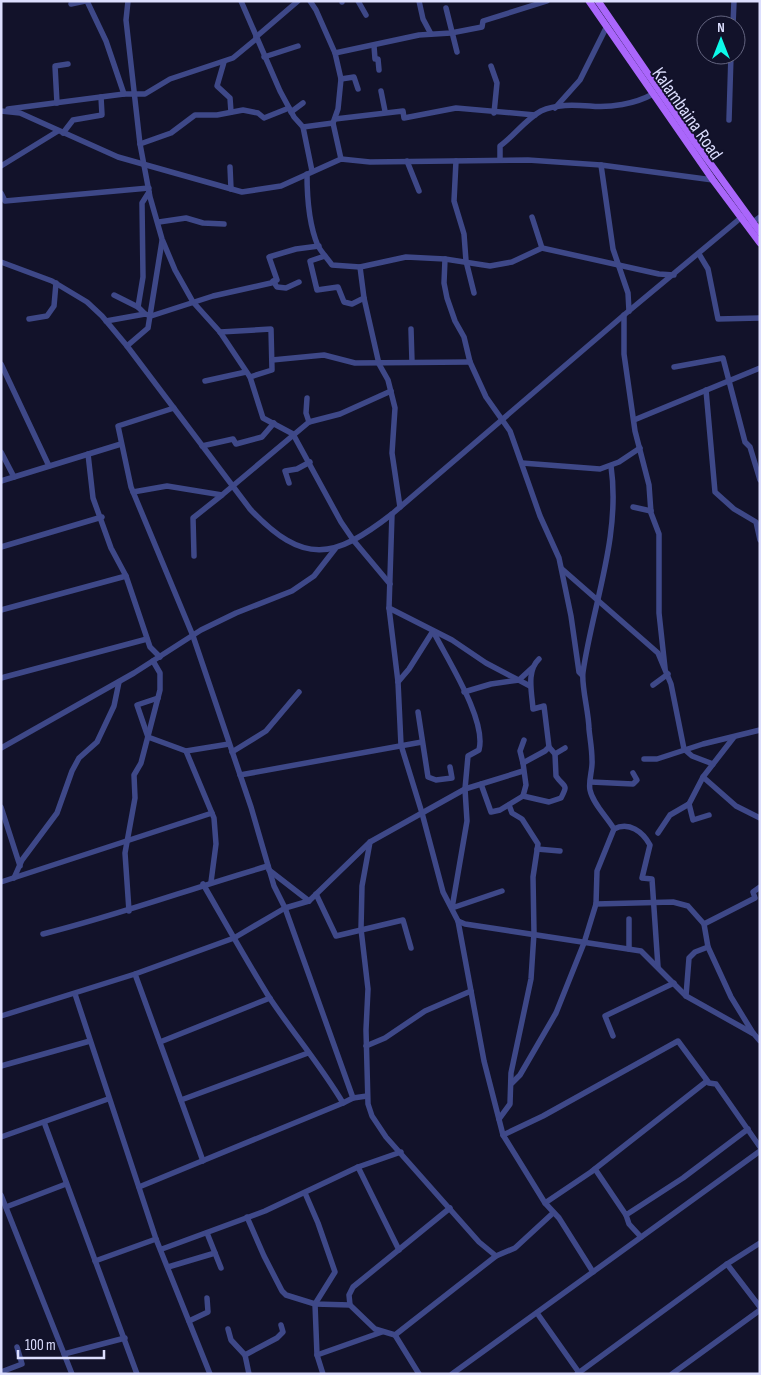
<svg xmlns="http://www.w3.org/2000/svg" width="761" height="1375" viewBox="0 0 761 1375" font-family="'Sofia Sans Condensed',sans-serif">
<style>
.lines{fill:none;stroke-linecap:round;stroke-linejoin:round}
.minor{stroke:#3e4888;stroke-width:5.5}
.major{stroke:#aa66fb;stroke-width:7}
.labels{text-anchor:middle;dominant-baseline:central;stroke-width:4;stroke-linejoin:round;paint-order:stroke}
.street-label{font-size:19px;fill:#dcdefe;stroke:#12122a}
</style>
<rect width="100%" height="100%" fill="#12122a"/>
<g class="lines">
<g class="minor">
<polyline points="87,1 106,41 124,94"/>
<polyline points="128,1 126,20 140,144 150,197 162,239 175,270 193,302 220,332 250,377 263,418 293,434 341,522 354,541 390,584"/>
<polyline points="241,1 280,91 294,117 303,127 312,171"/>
<polyline points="310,1 316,10 335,53 341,79 338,109 333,123 341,159"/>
<polyline points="358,1 366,15"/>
<polyline points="419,1 423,19 431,34"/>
<polyline points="342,2 342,1"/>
<polyline points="71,4 85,1"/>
<polyline points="446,8 457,52"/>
<polyline points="733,25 734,1"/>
<polyline points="256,37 298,1"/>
<polyline points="374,46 375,59 378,59 379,70"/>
<polyline points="335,53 419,35 451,33 482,27 483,21 547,1"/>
<polyline points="264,57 298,46"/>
<polyline points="224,62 217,86 230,98 231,112"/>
<polyline points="491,66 497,83 494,113"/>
<polyline points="341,79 354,77 358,89"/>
<polyline points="381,91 385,111"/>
<polyline points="57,103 55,66 68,64"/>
<polyline points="555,108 580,80 607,26"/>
<polyline points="8,109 124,94 145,94 170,79 233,58 256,39"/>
<polyline points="1,111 20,113 118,157 242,192 281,186 341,159 370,162 528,160 601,165 713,180"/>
<polyline points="291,112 303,103"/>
<polyline points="335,119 403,111 404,118 456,108 535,115"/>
<polyline points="729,120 731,55"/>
<polyline points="303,127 333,123"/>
<polyline points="63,133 73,120 102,115 101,97"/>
<polyline points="140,144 171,133 195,115 217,115 243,110 258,113 264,118 289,108"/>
<path d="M500 160V146C514 136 526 119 541 111 556 104 574 105 590 106 610 108 635 104 653 94"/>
<polyline points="407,161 419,191"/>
<polyline points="456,161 454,201 464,234 466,261 474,293"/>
<polyline points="601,165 613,249 628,293 629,311"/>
<polyline points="1,166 58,131"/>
<polyline points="230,167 231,189"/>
<path d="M307 174C307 197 309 225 318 246 322 253 328 259 332 265L360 267 406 257 445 259 490 266 512 262 542 248 659 274 674 275"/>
<polyline points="1,193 5,201 149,188"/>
<polyline points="532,217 542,248"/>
<polyline points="159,222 186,218 203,223 224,224"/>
<polyline points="749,225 760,217"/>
<polyline points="699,254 708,269 718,319 760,318"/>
<polyline points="325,256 310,261 317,290 338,287 344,302 352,304 364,298"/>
<polyline points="445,259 444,283 447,298 455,321 464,337 470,362 486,397 510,431 540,516 559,558 571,616 579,672 582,675"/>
<path d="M1 262 52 281 87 302 102 316 127 346 250 509C304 566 334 559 392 514L624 315 743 216"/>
<polyline points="360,267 364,298 379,364 388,380 395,408 392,453 400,507"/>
<polyline points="273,281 277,287 286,288 299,282"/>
<polyline points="114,295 138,307"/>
<polyline points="145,314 138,307 143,277 142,203 149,192"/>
<polyline points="624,315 624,354 635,431 649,485 651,513 659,534 659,613 665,668"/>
<polyline points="29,319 47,316 54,306 56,283"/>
<polyline points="106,321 145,314 151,316 213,296 271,283 277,280 269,257 296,249 319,246"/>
<polyline points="411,329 412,362"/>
<polyline points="220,332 271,329 272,370 250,377"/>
<polyline points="127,346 148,328 162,241"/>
<polyline points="272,360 324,355 355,363 470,362"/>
<polyline points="1,364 49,466"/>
<polyline points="674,367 723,358 745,442 750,447 760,480"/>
<polyline points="205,381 246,372"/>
<polyline points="706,390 715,492 734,509 756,522 760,540"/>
<polyline points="307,398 306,413 309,422"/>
<polyline points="174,408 118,426 131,487 193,636 251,807 274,886 285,908 353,1098 367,1096"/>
<polyline points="634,420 760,368"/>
<polyline points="202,446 233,439 236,444 262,437 274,423"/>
<polyline points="1,452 14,477"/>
<polyline points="88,454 93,498 111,548 126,576 150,647 160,657"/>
<polyline points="522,463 600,469 619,462 640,448"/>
<path d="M611 466C621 536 593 604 583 672 581 685 589 713 589 729 590 739 592 749 592 760 593 769 588 781 590 790 593 804 607 817 614 829"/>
<polyline points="1,481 121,444"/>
<polyline points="289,483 285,471 297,469 310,462"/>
<polyline points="133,492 167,486 222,495 309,422 340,414 391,391"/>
<polyline points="633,507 651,511"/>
<polyline points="392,514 389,608 398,682 401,745 422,813 443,892 458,921 484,1061 503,1135 545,1203 559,1218 593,1272"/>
<polyline points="1,547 102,517"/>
<polyline points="194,556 193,518 222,495"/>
<polyline points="562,569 658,653 671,684 684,749 692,756 713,764"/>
<polyline points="389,608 452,640 486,663 530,686"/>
<polyline points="1,610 126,576"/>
<path d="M433 631C447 659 487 720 479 750L468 756 465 789 467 821 452 908 502 891"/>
<polyline points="1,678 147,639"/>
<polyline points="398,682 409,669 433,631"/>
<polyline points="653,685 668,674"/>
<polyline points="464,692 491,684 519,680 532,668"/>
<polyline points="158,698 137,705 148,737 186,751 214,818 216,844 211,882"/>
<polyline points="418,712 428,777 436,780 452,778 450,767"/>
<polyline points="1,748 134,673 201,630 236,613 292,591 314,576 335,549"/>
<polyline points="186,751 229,744"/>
<polyline points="232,752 266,731 299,692"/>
<polyline points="555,754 565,748"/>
<polyline points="644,759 657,759 703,744 760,730"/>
<polyline points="523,763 520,751 524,740"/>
<polyline points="240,775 422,742"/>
<polyline points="703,777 736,806 760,818"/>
<polyline points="591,782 633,784 637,780 633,773"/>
<path d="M481 784 491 812 500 810 523 796 549 802 561 798C569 783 564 788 556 776L555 754 549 747 544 706 533 709C532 693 526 671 539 659"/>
<polyline points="523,796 526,785 523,763 545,751 549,747"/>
<polyline points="689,804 693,820 709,815"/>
<polyline points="1,807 20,866"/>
<polyline points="658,833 670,815 689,804 703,777 734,737"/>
<polyline points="370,842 362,886 361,929 368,989 366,1030 368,1104 372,1116 386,1137 479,1242 496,1256"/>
<polyline points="537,849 560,851"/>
<polyline points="269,870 309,901"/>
<polyline points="14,878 22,860 57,813 72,771 79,758 97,742 114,706 119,682"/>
<polyline points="1,882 212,813"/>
<path d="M203 884C225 922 246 960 269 997 293 1033 321 1066 343 1103L353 1098"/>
<polyline points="316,894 336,936 403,920 411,948"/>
<polyline points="596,904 673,902 688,906 704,924 708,947 731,997 753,1033"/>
<polyline points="129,911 125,853 135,798 134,775 141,763 160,690 160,673 153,661"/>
<polyline points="458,921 465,924 641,951 686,996 754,1034 760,1041"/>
<polyline points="704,924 755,898 753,892 760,887"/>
<path d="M43 934C119 915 192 888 268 866"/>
<polyline points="629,949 629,919"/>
<polyline points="75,994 156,1239 210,1374"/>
<polyline points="686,996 689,958 695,952 708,947"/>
<polyline points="1,1016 135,974"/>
<polyline points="613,1036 605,1016 674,983"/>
<polyline points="160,1042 270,998"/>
<polyline points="366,1046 385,1038 425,1011 471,991"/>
<polyline points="1,1066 90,1041"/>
<path d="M512 1083 520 1075 556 1013 584 943 596 904 597 871 614 829C629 821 643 832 650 845L642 878 652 879 658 967"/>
<polyline points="181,1100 308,1053"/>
<polyline points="499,1119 510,1104 511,1073 531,979 534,933 533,877 538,844 522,819 512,813 509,805"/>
<polyline points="44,1122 137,1374"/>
<polyline points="503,1135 543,1116 678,1041 709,1083 716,1084 760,1147"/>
<polyline points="1,1137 108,1099"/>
<polyline points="203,1161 135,974 234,938 285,908 309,901 370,842 465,789 523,771"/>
<polyline points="358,1167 399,1250"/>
<polyline points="595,1169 626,1215 683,1178 748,1129"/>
<polyline points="139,1187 343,1103"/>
<polyline points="305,1193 318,1223 335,1272 315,1304 317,1355 323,1374"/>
<polyline points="1,1195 72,1374"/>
<polyline points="545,1203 591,1172 707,1081"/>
<polyline points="6,1207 66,1184"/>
<polyline points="626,1215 629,1224 641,1237"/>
<polyline points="247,1217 264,1256 282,1291 286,1295 315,1304 350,1305 375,1329 395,1335 419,1374"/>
<polyline points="162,1249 265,1211 358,1167 401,1152"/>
<polyline points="215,1253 221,1268"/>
<polyline points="95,1261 156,1239"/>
<polyline points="727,1264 760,1307"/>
<polyline points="168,1267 215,1253 207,1233"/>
<polyline points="350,1305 349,1295 353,1287 450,1208"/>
<polyline points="537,1313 580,1374"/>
<polyline points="189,1321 208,1312 207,1298"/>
<polyline points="228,1329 231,1340 245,1355"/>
<polyline points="395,1335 496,1256 515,1248 553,1213"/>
<polyline points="64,1354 125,1338"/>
<polyline points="317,1355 382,1332"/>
<polyline points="1,1372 22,1364 17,1347"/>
<polyline points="249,1374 245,1355 277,1338 283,1332 281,1325"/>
<polyline points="452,1374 760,1151"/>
<polyline points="577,1374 727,1264 760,1243"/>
<polyline points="672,1374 760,1310"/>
</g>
<g class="major">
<polyline points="589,1 713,180 760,243"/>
<polyline points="598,1 694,141 760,232"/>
</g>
</g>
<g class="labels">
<g class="street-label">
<text transform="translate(687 114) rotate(55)">Kalambaina Road</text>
</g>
</g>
<rect width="761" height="1375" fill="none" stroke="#dcdefe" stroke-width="5"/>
<g transform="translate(721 40)"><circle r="24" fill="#12122a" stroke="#63647f"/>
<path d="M0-4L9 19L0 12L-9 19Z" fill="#0df9e9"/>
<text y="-8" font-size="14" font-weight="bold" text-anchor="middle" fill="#dcdefe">N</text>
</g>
<path d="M18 1350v8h86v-8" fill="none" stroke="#dcdefe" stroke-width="2.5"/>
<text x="25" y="1350" font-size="15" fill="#dcdefe" stroke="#12122a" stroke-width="4" paint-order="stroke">100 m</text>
</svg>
